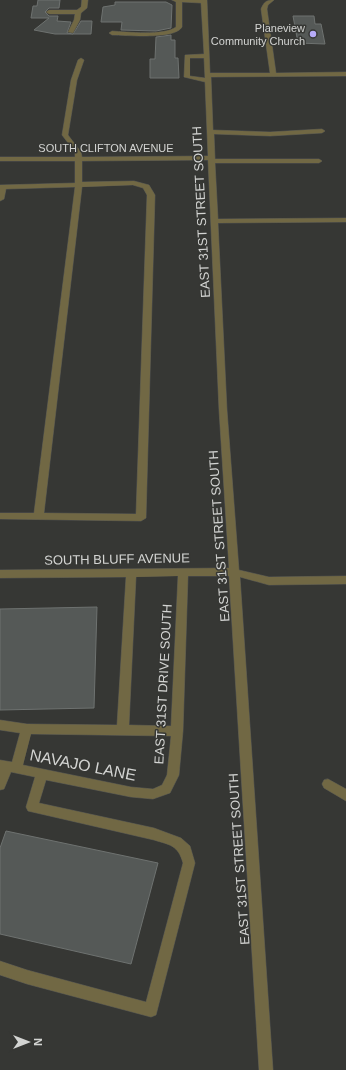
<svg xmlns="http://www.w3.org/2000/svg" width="346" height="1070" viewBox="0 0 346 1070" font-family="Helvetica,sans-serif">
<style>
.building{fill:#555957;stroke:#6e7270}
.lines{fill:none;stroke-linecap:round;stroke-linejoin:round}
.minor-casing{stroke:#525350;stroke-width:1}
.minor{fill:#716844;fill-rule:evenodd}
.poi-dot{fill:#b7abf8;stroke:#363734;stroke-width:1.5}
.labels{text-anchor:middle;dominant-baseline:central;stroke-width:3;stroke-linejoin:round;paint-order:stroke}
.far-poi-label{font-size:11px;fill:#d3d4d2;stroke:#363734;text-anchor:end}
.far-street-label{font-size:11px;fill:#d3d4d2;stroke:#363734}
.street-label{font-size:13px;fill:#d3d4d2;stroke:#363734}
.near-street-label{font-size:16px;fill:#d3d4d2;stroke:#363734}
</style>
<rect width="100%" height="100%" fill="#363734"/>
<g class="building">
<polygon points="38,0 60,0 59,8 49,8 45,12 49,16 58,16 57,21 71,22 67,33 73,34 55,34 34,30 49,18 31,18 33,6 37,6"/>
<polygon points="115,2 166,2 172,5 171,28 156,31 121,30 122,22 101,22 103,7 115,5"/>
<polygon points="293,16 314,16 315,24 321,24 325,44 298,43"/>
<polygon points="81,21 92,21 91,34 73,34"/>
<polygon points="171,35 171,40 175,40 175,58 178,58 179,78 150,78 150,59 155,59 156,37"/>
<polygon points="97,607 94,708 0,710 0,609"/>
<polygon points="6,831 158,863 131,964 0,934 0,848"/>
</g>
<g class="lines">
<g class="minor-casing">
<g id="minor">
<polygon points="82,0 88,0 87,8 81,13 80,20 73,33 68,32 74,20 75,14 49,14 46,12 49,10 77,10 81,7"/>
<path d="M172 0H207L210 73H270L261 9C264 2 266 0 274 0L268 5 267 9 276 73 346 72V76L211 77 213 130 270 132 322 129 325 131 322 133 270 136 214 134 215 159H319L322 161 319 163H215L218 219 346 218V222L218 223 227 410 239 570 269 577 346 576V584L269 585 240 577 273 1070H259L229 576H188L183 731 179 775 170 793 153 799 131 797 46 780 39 803 154 828 181 838 190 846 195 863 156 1015 151 1017 27 984 0 975V961L27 970 146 1002 183 863C178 845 170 845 154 840L28 811 26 807 35 777 11 772 4 789 0 790V760L12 762 20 733 0 730V720L27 724 117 725 126 577 0 578V570L229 568 219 410 208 160 82 161V182L134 181 149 185 155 195 146 518 141 521 0 519V513H34L75 187 6 189 4 199 0 201V185L75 183V161H0V157H75V152L62 135 71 80 78 60 81 58 84 60 77 80 68 135 81 152 82 157 208 156 205 82 184 77 185 55 204 54 201 3 182 2V27C175 40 126 35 112 35L109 33 112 31C127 32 164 36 176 27V2ZM190 58H204L205 78 190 76ZM133 185 143 188 147 195 136 514 44 513 82 187ZM178 576 171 726 129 725 136 577ZM31 734 171 736 167 775 162 785 153 789 131 787 23 765Z"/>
<polygon points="328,779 346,789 346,801 324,788 322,784 324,780"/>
</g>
</g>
<use href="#minor" class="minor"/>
</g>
<circle class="poi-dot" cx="313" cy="34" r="4"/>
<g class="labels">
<g class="far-poi-label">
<text x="305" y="28">Planeview<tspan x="305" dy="13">Community Church</tspan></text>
</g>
<g class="far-street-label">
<text x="106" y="148">SOUTH CLIFTON AVENUE</text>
</g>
<g class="street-label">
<text transform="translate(201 212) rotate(-93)">EAST 31ST STREET SOUTH</text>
<text transform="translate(219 536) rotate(-94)">EAST 31ST STREET SOUTH</text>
<text transform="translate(117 559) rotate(-1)">SOUTH BLUFF AVENUE</text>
<text transform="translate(163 684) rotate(-87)">EAST 31ST DRIVE SOUTH</text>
<text transform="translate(239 859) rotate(-94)">EAST 31ST STREET SOUTH</text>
</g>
<g class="near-street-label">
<text transform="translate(83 765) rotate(11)">NAVAJO LANE</text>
</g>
</g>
<g transform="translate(28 1042) rotate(90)" stroke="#363734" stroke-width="3" paint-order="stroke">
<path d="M0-3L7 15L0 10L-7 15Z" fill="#d3d4d2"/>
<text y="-6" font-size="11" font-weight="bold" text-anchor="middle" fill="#d3d4d2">N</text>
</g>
</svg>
